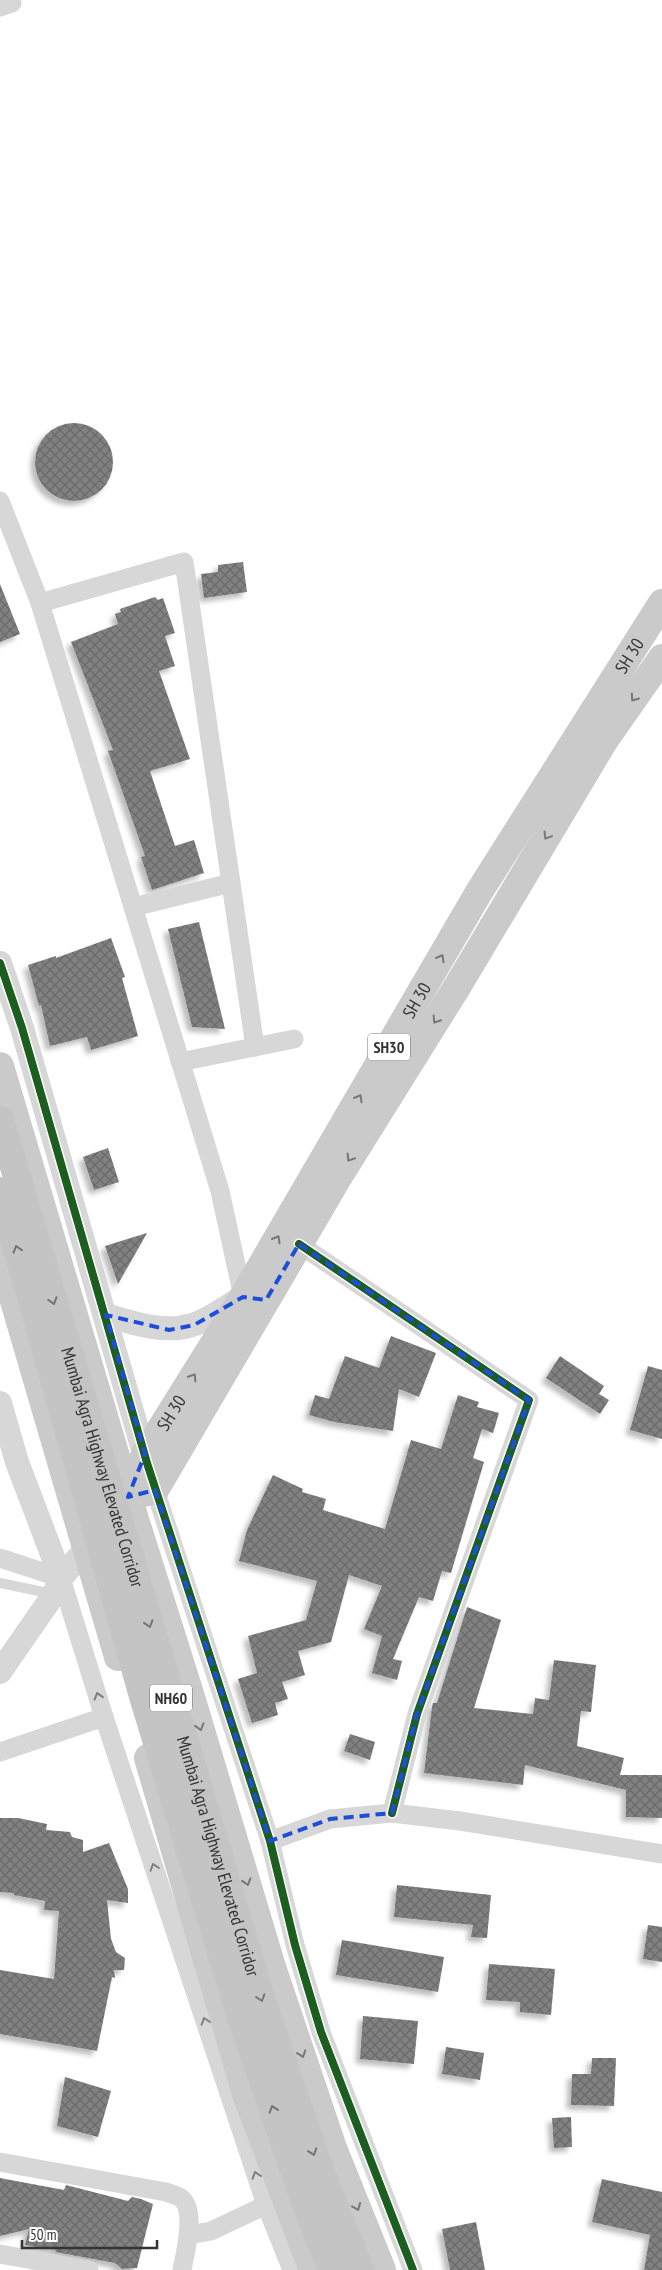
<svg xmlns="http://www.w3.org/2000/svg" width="662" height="2270" viewBox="0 0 662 2270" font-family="'PT Sans Narrow',sans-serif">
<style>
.building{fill:url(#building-cross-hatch);filter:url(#shadow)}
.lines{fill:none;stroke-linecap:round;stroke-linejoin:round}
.service{stroke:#d7d7d7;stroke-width:10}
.minor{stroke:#d7d7d7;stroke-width:19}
.tertiary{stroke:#d7d7d7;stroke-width:24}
.primary{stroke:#cacaca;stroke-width:28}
.motorway-bridge{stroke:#c4c4c4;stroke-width:28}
.cycleway-casing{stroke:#fff;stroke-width:11}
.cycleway{stroke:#1b5e20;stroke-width:8}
.oneway{stroke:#777}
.oneway2{stroke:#747474}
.oneway3{stroke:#7d7d7d}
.marked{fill:none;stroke:#1d4ed8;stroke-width:4;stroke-dasharray:10 6;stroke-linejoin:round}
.labels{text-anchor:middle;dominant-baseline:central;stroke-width:5;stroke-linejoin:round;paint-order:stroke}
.shield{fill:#fff;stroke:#707070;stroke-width:1}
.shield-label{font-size:16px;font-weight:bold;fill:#333}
.street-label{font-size:18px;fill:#333;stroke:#fff}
</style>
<defs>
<pattern id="building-cross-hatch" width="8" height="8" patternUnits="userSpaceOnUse" patternTransform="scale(1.25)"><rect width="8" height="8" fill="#818181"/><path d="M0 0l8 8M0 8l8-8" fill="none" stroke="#6a6a6a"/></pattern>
<filter id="shadow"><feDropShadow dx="-4.5" dy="4.5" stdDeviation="2.5" flood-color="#0004"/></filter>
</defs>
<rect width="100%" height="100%" fill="#fff"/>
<g class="building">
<circle cx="74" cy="462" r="39"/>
<polygon points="243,562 247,592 204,598 201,574 218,572 218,565"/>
<polygon points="0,584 20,634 0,642"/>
<polygon points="155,597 158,600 163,598 175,633 165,636 175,666 159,671 190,759 150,771 175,846 194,840 204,873 152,890 141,857 145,856 108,751 113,750 71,642 118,624 115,614 121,612 120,609"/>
<polygon points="199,922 225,1029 192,1027 168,929"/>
<polygon points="111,938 125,977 122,978 138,1036 91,1050 87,1037 50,1046 41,1005 39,1006 28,965 56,956 56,958"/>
<polygon points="108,1148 119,1182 94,1190 83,1157"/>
<polygon points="147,1233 118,1284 105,1246"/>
<polygon points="391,1336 436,1353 419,1397 399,1389 393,1431 334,1422 309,1415 315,1395 329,1399 345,1356 379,1368"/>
<polygon points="560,1356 604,1386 599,1394 609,1400 600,1414 546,1378"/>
<polygon points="648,1366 662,1370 662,1439 630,1430"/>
<polygon points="458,1395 479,1402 477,1407 499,1413 493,1433 482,1429 473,1458 484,1462 451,1573 442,1571 433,1601 419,1597 393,1659 402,1661 397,1680 372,1673 382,1636 364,1629 382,1586 349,1575 331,1642 298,1651 305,1675 282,1682 288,1699 275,1703 278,1715 252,1723 238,1679 257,1673 248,1636 306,1620 317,1581 239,1561 247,1530 273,1475 303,1489 302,1492 326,1499 323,1510 385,1529 411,1440 441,1449"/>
<polygon points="467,1607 501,1620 474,1708 533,1714 535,1698 549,1700 554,1660 596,1665 591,1712 581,1711 577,1746 624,1758 620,1775 662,1775 662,1818 626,1817 626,1790 525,1765 523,1785 424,1773 432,1707 433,1703 437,1703"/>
<polygon points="350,1734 375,1742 370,1760 344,1751"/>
<polygon points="0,1818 18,1818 47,1824 46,1830 70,1832 72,1837 83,1840 83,1852 109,1843 128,1889 128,1903 107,1900 111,1939 116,1952 125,1958 124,1970 114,1970 115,1978 112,1977 97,2051 0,2034 0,1970 54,1979 59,1911 44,1910 45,1901 14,1895 14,1893 0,1892"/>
<polygon points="397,1885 491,1895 487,1938 471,1937 473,1925 394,1917"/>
<polygon points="648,1925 662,1927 662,1962 643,1959"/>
<polygon points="342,1940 444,1957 438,1992 336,1975"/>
<polygon points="489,1964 555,1969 551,2015 520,2012 520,2002 486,2000"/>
<polygon points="363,2016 418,2021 414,2064 360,2059"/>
<polygon points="446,2047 484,2053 480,2080 442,2074"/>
<polygon points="592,2058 616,2058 614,2106 571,2105 572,2074 591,2074"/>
<polygon points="65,2077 111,2091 98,2137 57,2126"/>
<polygon points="571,2117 572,2147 554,2148 552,2118"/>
<polygon points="0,2178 64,2190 66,2185 128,2201 132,2197 141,2199 153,2204 137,2268 122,2269 115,2263 55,2252 56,2250 25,2245 29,2229 0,2236"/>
<polygon points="602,2179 662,2192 662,2270 644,2270 650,2235 592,2222"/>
<polygon points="476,2222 485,2270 450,2270 442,2229"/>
</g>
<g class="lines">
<polyline class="service" points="0,1583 53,1594"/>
<g class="minor">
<polyline points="0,7 12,3"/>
<polyline points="0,501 40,603 220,1191 243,1297"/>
<polyline points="40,603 184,562 255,1047"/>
<polyline points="133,907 231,883"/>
<polyline points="180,1062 294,1039"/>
<polyline points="299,1244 529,1400 417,1714 392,1813"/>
<polyline points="155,1490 270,1841 295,1945 321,2032 413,2270"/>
<polyline points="0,1558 61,1578 104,1717 266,2205 292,2270"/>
<polyline points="0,1752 104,1717"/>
<polyline points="270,1841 330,1819 392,1813 460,1821 662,1854"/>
<path d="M0 2162 166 2192C170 2194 177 2195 181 2198 197 2211 185 2253 182 2270"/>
<polyline points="189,2235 211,2231 266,2205"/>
<polyline points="0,2254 89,2270"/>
</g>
<g class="tertiary">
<polyline points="0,963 22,1028 148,1467"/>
<path d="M106 1315C134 1323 163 1334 192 1325 210 1320 227 1306 243 1297L247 1298"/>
<polyline points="0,1403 17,1462 61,1578"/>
<polyline points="0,1672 54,1594 61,1578 96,1537"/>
</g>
<g class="primary">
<polyline points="0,1066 128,1497 191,1697 272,1967 333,2148 382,2270"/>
<polyline points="0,1253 118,1657"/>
<path id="s1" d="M128 1497 145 1454 243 1297 479 892 662 603"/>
<polyline points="128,1497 155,1490 339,1176 457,987 604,741 662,658"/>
<polyline points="148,1758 247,2097 313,2270"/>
</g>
<g class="motorway-bridge">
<path id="s2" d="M0 1120 261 1998 318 2165 360 2270"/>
<polyline points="0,1191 34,1307 144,1700 242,2020 308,2210 332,2270"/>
</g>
<g class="cycleway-casing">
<g id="cycleway">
<polyline points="0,963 22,1028 147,1463 270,1841 295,1945 321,2032 413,2270"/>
<polyline points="299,1244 529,1400 417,1714 392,1813"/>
</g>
</g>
<use href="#cycleway" class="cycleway"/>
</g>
<defs><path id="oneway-chevron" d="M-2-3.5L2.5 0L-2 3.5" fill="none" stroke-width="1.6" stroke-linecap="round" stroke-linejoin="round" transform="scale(1.25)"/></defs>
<g class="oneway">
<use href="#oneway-chevron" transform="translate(634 698) rotate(125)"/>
<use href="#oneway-chevron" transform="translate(547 836) rotate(121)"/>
<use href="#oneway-chevron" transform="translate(441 958) rotate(-60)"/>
<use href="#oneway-chevron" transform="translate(436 1020) rotate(122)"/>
<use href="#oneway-chevron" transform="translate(359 1098) rotate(-60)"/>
<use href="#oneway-chevron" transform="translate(350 1158) rotate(122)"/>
<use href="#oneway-chevron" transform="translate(277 1239) rotate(-60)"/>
<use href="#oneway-chevron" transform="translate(193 1377) rotate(-58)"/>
<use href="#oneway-chevron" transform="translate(200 1727) rotate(73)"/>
<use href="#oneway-chevron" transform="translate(247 1882) rotate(73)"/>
<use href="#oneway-chevron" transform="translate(302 2054) rotate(71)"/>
<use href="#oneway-chevron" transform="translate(357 2207) rotate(68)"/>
</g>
<g class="oneway2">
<use href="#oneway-chevron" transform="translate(17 1249) rotate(-107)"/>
<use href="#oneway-chevron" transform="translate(53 1301) rotate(74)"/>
<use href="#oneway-chevron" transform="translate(149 1624) rotate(73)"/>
<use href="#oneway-chevron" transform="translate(261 1998) rotate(72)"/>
<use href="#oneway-chevron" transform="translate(273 2109) rotate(-109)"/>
<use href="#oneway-chevron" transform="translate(313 2152) rotate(71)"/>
</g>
<g class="oneway3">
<use href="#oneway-chevron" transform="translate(98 1696) rotate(-107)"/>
<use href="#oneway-chevron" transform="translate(154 1867) rotate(-108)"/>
<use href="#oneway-chevron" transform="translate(205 2021) rotate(-108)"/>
<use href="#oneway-chevron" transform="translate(256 2175) rotate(-108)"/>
</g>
<path class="marked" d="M299 1244 529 1400 417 1714 392 1813 330 1819 270 1841 155 1490 128 1497 145 1454 106 1315 169 1330 194 1325 243 1297 266 1300Z"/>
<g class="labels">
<g class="shield">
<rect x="368" y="1033.5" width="42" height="27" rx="4"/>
<rect x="150" y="1684.5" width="42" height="27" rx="4"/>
</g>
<g class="shield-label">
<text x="389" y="1047">SH30</text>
<text x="171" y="1698">NH60</text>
</g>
<g class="street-label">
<text stroke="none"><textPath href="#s1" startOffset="980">SH 30</textPath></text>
<text stroke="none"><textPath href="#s1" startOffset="575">SH 30</textPath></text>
<text stroke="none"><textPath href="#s1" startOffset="95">SH 30</textPath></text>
<text stroke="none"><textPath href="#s2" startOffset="362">Mumbai Agra Highway Elevated Corridor</textPath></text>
<text stroke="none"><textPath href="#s2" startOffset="768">Mumbai Agra Highway Elevated Corridor</textPath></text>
</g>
</g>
<path d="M22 2240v8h135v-8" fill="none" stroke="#333333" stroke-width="2.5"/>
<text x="30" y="2240" font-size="15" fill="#333333" stroke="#ffffff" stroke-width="4" paint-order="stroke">50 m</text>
</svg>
